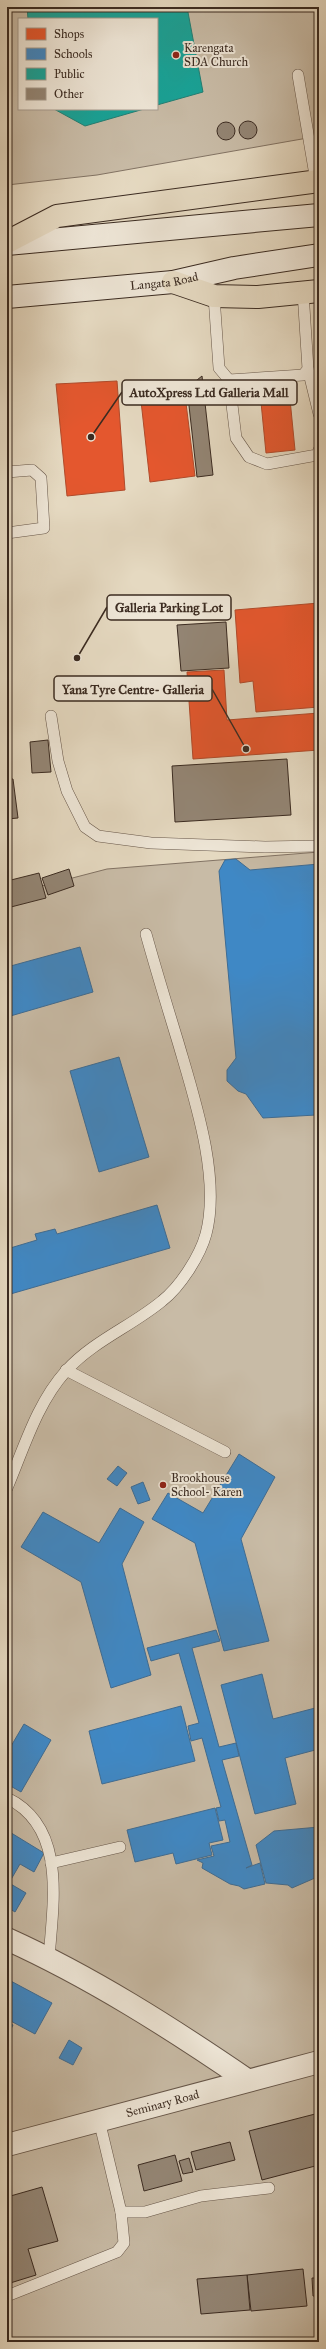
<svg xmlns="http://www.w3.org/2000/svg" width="326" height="2349" viewBox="0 0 326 2349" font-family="'IM FELL Great Primer',serif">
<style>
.green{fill:#c8bba6;stroke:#827364;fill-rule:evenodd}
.shops{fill:#e4572e;stroke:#b14a2a}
.schools{fill:#3f88c5;stroke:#3e6c94}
.public{fill:#17a398;stroke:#227f74}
.building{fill:#938574;stroke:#3b2b21}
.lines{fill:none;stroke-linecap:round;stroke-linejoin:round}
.lane-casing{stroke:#665649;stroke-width:12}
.street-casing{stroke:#665649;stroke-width:24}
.secondary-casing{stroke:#3b2b21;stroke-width:24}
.primary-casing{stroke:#3b2b21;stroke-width:24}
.lane{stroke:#eee6d7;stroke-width:11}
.street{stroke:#eee6d7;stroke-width:22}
.secondary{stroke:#eee6d7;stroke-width:22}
.primary{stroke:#e5d9c1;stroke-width:22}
.poi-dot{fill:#8f2418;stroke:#eee6d7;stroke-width:1.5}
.labels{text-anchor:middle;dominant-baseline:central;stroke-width:4;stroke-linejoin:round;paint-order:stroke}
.poi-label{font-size:12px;fill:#3b2b21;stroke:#eee6d7;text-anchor:start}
.street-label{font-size:12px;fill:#3b2b21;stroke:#eee6d7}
.leader{fill:none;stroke:#3b2b21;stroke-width:1.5}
.callout-dot{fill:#3b2b21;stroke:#eee6d7;stroke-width:1.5}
.callout{fill:#eee6d7;stroke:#3b2b21;stroke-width:1.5}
.callout-label{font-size:13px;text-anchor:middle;font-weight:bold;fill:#3b2b21}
</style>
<rect width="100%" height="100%" fill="#e5d9c1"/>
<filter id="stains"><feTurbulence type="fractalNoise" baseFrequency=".005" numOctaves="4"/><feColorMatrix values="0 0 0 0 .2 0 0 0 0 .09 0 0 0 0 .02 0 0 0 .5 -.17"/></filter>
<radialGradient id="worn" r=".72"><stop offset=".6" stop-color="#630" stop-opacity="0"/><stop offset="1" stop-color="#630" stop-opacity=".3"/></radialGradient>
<g class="green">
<path d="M7 7H319V136L97 175 7 185ZM19 19H157V109H19Z"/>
<polygon points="319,852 319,2342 7,2342 7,895 107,869"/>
</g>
<g class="shops">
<polygon points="288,379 295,450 266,453 259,382"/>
<polygon points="117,381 125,490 67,496 56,384"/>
<polygon points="184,387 195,476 150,482 140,392"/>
<polygon points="319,603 319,707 256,712 253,681 240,683 235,610"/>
<polygon points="224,670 227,720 319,713 319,750 193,759 187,672"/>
</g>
<g class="schools">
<polygon points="236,859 250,870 319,864 319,1111 316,1115 263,1118 246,1094 238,1091 227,1081 227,1070 236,1058 219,871 225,860"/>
<polygon points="80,947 93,992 7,1017 7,967"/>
<polygon points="119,1057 149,1157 99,1172 70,1071"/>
<polygon points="157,1205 170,1248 7,1295 7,1249 37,1240 35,1234 55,1229 57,1234"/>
<polygon points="239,1454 275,1477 241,1539 269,1641 224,1651 195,1543 152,1519 168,1493 203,1513"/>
<polygon points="118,1466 127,1473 117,1486 107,1479"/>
<polygon points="143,1482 150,1500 138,1504 131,1487"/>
<polygon points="120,1508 144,1522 122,1564 151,1675 111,1688 81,1582 21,1547 43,1512 99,1543"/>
<polygon points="216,1630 220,1641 192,1648 219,1747 236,1743 239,1756 222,1760 252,1865 246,1868 260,1863 265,1884 244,1889 239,1886 230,1884 202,1868 203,1863 197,1860 214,1856 211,1846 230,1842 225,1820 219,1821 216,1808 221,1807 202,1738 191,1741 188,1726 199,1723 179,1653 151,1661 147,1648"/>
<polygon points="262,1674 273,1719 319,1707 319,1749 285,1758 296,1804 255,1814 221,1685"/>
<polygon points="181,1706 195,1761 102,1784 89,1731"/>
<polygon points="24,1724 51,1740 21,1792 7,1784 7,1753"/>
<polygon points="215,1808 223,1840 209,1843 212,1855 176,1864 173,1853 135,1862 127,1830"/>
<polygon points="319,1827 319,1874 315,1878 292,1888 288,1885 266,1883 256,1845 274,1831"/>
<polygon points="8,1831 44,1853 34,1872 20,1864 9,1883 26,1893 15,1912 7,1907"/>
<polygon points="7,1979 52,2003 35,2034 7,2019"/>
<polygon points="7,2022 13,2025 7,2037"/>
<polygon points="69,2040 82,2048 73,2065 59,2058"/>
</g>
<g class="public">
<polygon points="27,7 187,7 203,92 157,105 157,19 28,19"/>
<polygon points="54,109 144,109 85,126"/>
</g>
<g class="building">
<circle cx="248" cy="130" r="9"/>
<circle cx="226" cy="131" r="9"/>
<polygon points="202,376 213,475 197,477 187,388"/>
<polygon points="226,622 229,668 181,671 177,625"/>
<polygon points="48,740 51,772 32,773 30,742"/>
<polygon points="287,759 291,815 175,822 172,766"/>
<polygon points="7,779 13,779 18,818 7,819"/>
<polygon points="69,869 74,886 48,895 42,878"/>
<polygon points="39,873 46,898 7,908 7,881"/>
<polygon points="319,2113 319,2165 262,2180 249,2131"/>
<polygon points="230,2142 235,2160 196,2170 191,2152"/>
<polygon points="175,2155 182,2181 144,2191 138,2165"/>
<polygon points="189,2158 193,2172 183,2174 179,2161"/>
<polygon points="42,2187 58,2241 28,2249 36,2275 7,2284 7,2197"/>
<polygon points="303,2269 307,2306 251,2311 247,2275"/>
<polygon points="247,2275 250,2310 201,2314 197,2279"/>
<polygon points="312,2278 319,2278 319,2296 313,2296"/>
</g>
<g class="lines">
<g class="lane-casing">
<g id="lane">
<polyline points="298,75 316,181"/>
<polyline points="214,296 219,368 229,380 303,375 308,369 303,292"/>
<polyline points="308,369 319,414"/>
<polyline points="229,380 236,438 249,457 267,464 317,455 319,450"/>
<polyline points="7,472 32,470 41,478 44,528 7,533"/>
<polyline points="51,716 58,761 67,791 85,827 98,836 151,843 265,847 319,846"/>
<polyline points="66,1370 225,1452"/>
<path d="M7 1488C24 1448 37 1403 66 1371 93 1341 132 1326 162 1301 180 1287 200 1256 206 1234 221 1177 194 1097 178 1042 167 1006 156 970 146 934"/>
<path d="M7 1798C67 1827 53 1903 49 1958"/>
<polyline points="51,1863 120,1847"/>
<polyline points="99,2120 121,2212 145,2212 201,2196 269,2188"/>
<polyline points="7,2296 117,2252 124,2243 121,2212"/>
</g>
</g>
<g class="street-casing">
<g id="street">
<path d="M7 1939C91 1977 171 2028 247 2080"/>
<path id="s1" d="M7 2145 319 2062"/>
</g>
</g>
<g class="secondary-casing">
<g id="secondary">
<polyline points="7,244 319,215"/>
<path id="s2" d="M7 297 173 282 234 268 319 255"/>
</g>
</g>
<g class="primary-casing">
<g id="primary">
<polyline points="7,242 57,216 319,181"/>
<polyline points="173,282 214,296 258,297 319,291"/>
</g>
</g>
<use href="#lane" class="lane"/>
<use href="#street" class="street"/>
<use href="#secondary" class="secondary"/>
<use href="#primary" class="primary"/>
</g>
<g class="poi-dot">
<circle cx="176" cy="55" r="4"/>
<circle cx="163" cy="1485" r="4"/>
</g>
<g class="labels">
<g class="poi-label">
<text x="184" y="48">Karengata<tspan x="184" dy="14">SDA Church</tspan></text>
<text x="171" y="1478">Brookhouse<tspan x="171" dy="14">School- Karen</tspan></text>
</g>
<g class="street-label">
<text stroke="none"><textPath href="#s2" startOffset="158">Langata Road</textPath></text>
<text stroke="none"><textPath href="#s1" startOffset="161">Seminary Road</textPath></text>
</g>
</g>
<path class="leader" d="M91 437L122 392M77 658L107 607M246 749L212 689"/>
<g class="callout-dot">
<circle cx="91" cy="437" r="4"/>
<circle cx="77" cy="658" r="4"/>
<circle cx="246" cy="749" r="4"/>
</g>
<g class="callout">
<rect x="122" y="380" width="175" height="25" rx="4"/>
<rect x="107" y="595" width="124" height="25" rx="4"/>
<rect x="54" y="676" width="158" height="25" rx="4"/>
</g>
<g class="callout-label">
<text x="209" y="397">AutoXpress Ltd Galleria Mall</text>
<text x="169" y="612">Galleria Parking Lot</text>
<text x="133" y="694">Yana Tyre Centre- Galleria</text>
</g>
<rect width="326" height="2349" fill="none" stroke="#e5d9c1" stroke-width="24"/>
<rect x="8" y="8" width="310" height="2333" fill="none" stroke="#3b2b21" stroke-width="2"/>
<rect x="12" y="12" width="302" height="2325" fill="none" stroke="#3b2b21"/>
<rect x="18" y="18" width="140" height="92" fill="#eee6d7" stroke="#a69b8e"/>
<rect x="26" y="28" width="20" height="12" fill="#e4572e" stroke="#a69b8e"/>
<text x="54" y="38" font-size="12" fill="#3b2b21">Shops</text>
<rect x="26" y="48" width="20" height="12" fill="#3f88c5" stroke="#a69b8e"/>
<text x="54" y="58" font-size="12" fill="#3b2b21">Schools</text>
<rect x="26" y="68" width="20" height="12" fill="#17a398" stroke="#a69b8e"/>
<text x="54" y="78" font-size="12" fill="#3b2b21">Public</text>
<rect x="26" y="88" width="20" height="12" fill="#938574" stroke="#a69b8e"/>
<text x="54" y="98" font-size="12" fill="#3b2b21">Other</text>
<rect width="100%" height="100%" filter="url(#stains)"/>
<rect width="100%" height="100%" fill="url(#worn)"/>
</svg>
